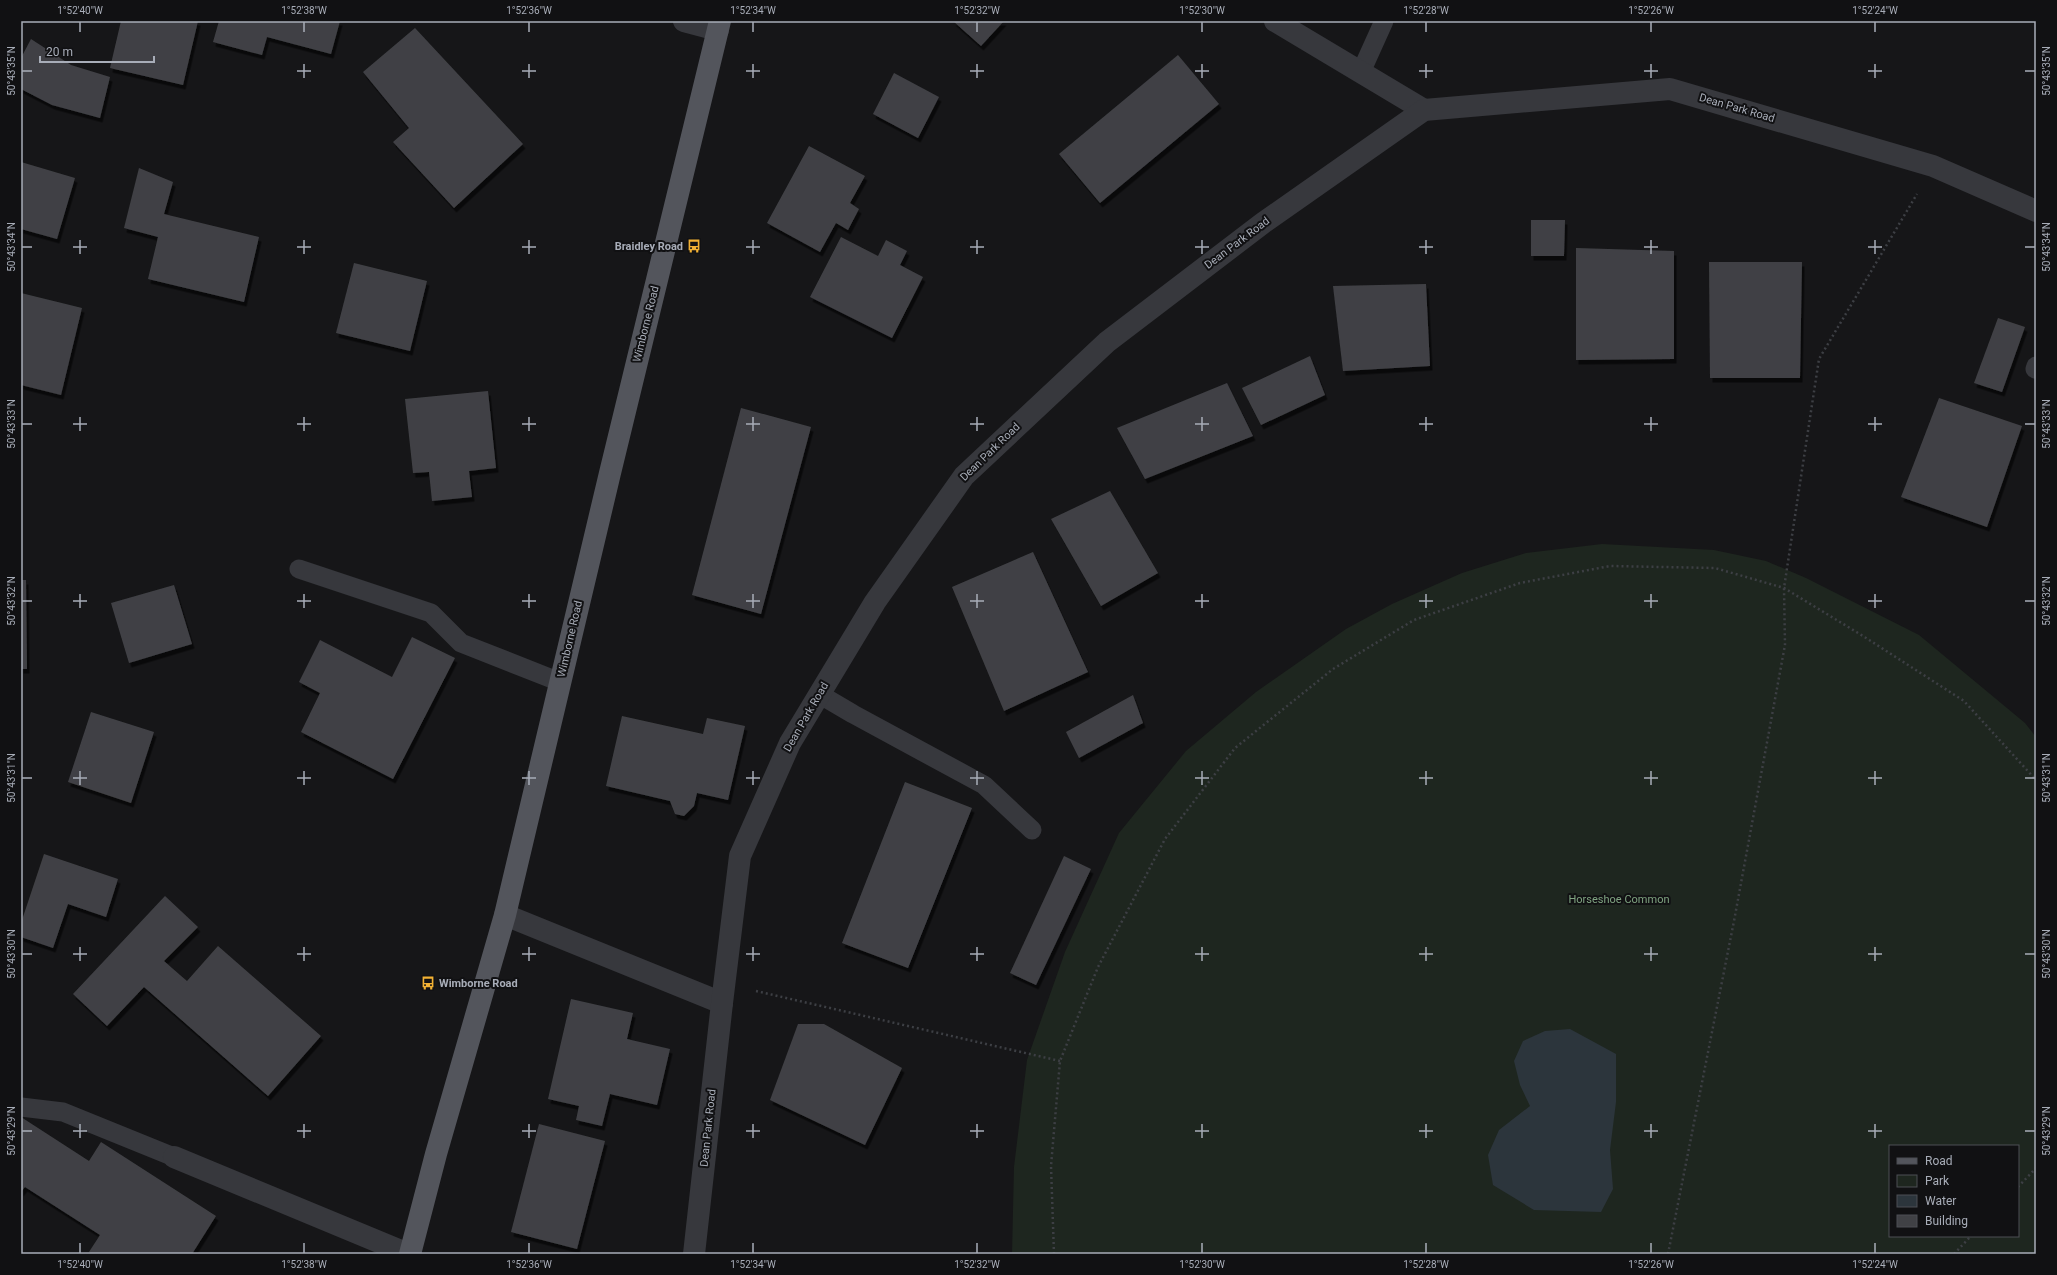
<svg xmlns="http://www.w3.org/2000/svg" width="2057" height="1275" viewBox="0 0 2057 1275" font-family="Roboto,sans-serif">
<style>
.green{fill:#1e261f;fill-rule:evenodd}
.water{fill:#2c353c}
.building{fill:#404145;filter:url(#shadow)}
.lines{fill:none;stroke-linecap:round;stroke-linejoin:round}
.path{stroke:#3d3f44;stroke-width:2.5;stroke-dasharray:2 3;stroke-linecap:butt}
.service{stroke:#37383d;stroke-width:19}
.minor{stroke:#37383d;stroke-width:22}
.tertiary{stroke:#37383d;stroke-width:22}
.primary{stroke:#53555c;stroke-width:22}
.ticks{fill:none;stroke:#a8adb8;stroke-width:1.5}
.labels{text-anchor:middle;dominant-baseline:central;stroke-width:4;stroke-linejoin:round;paint-order:stroke}
.street-label{font-size:11px;fill:#a8adb8;stroke:#111113}
.poi-label{font-size:11px;font-weight:bold;fill:#a8adb8;stroke:#111113;text-anchor:end}
.park-label{font-size:11px;fill:#7fa381;stroke:#111113}
.neatline{fill:none;stroke:#a8adb8;stroke-width:1.5}
.ticks-label{font-size:10px;text-anchor:middle;fill:#a8adb8}
</style>
<defs>
<filter id="shadow"><feDropShadow dx="2.5" dy="4.5" stdDeviation="0" flood-color="#0009"/></filter>
</defs>
<rect width="100%" height="100%" fill="#161618"/>
<path class="green" d="M1602 544 1714 550 1766 561 1806 578 1919 635 2025 723 2036 737V1254H1012L1014 1167 1027 1060 1065 952 1119 833 1186 751 1256 692 1346 629 1392 604 1462 573 1526 553ZM1890 1146H2018V1236H1890Z"/>
<polygon class="water" points="1570,1029 1616,1054 1616,1102 1610,1150 1613,1189 1601,1212 1534,1210 1493,1185 1488,1155 1499,1130 1530,1106 1520,1085 1514,1061 1523,1041 1545,1031"/>
<g class="building">
<polygon points="121,21 198,21 183,85 110,68"/>
<polygon points="219,21 340,21 331,54 267,37 262,55 213,42"/>
<polygon points="953,21 1004,21 981,46"/>
<polygon points="415,28 523,144 454,208 393,142 409,128 363,72"/>
<polygon points="31,39 71,65 110,77 100,118 52,105 21,89 21,58"/>
<polygon points="1178,55 1219,104 1100,203 1059,154"/>
<polygon points="894,73 939,97 918,138 873,114"/>
<polygon points="809,146 865,176 850,203 859,209 848,230 836,223 820,252 767,223"/>
<polygon points="21,162 75,178 57,239 21,229"/>
<polygon points="139,168 173,182 164,214 259,237 244,302 148,279 158,237 124,228"/>
<polygon points="1531,220 1565,220 1564,256 1531,256"/>
<polygon points="841,237 878,256 886,240 907,251 900,265 923,277 892,338 810,297"/>
<polygon points="1576,248 1674,251 1674,359 1576,360"/>
<polygon points="1709,262 1802,262 1800,378 1710,378"/>
<polygon points="354,263 427,281 410,351 336,333"/>
<polygon points="1426,284 1430,366 1343,371 1333,286"/>
<polygon points="21,293 82,308 61,395 21,385"/>
<polygon points="1998,318 2025,327 2002,392 1974,383"/>
<polygon points="1310,356 1325,395 1261,425 1242,388"/>
<polygon points="1227,383 1253,436 1145,479 1117,428"/>
<polygon points="488,391 496,468 469,471 472,497 432,501 429,472 413,473 405,399"/>
<polygon points="1939,398 2022,426 1987,527 1901,497"/>
<polygon points="741,408 811,427 761,614 692,595"/>
<polygon points="1110,491 1158,573 1101,606 1051,519"/>
<polygon points="1033,552 1088,672 1004,711 952,587"/>
<polygon points="21,580 26,580 27,669 21,669"/>
<polygon points="174,585 192,644 129,663 111,603"/>
<polygon points="412,637 455,658 393,779 301,732 320,693 299,682 320,640 392,677"/>
<polygon points="1133,695 1143,723 1079,758 1066,732"/>
<polygon points="91,712 154,732 131,803 68,782"/>
<polygon points="622,716 703,734 707,718 745,726 728,800 697,793 694,806 684,816 675,814 670,801 606,786"/>
<polygon points="905,782 972,808 908,968 842,943"/>
<polygon points="44,854 118,879 106,917 68,904 53,948 21,937 21,923"/>
<polygon points="1064,856 1091,869 1036,985 1010,973"/>
<polygon points="165,896 198,927 164,961 180,975 187,981 218,946 321,1036 268,1096 144,987 107,1026 73,994"/>
<polygon points="571,999 633,1013 627,1039 670,1049 657,1105 610,1094 602,1126 576,1120 579,1106 548,1099"/>
<polygon points="798,1024 824,1024 902,1068 865,1145 770,1100"/>
<polygon points="21,1117 89,1161 101,1142 216,1216 192,1254 92,1254 89,1252 100,1235 25,1187 21,1192"/>
<polygon points="539,1124 605,1141 577,1249 511,1232"/>
</g>
<g class="lines">
<g class="path">
<polyline points="756,991 1060,1061"/>
<polyline points="2018,1187 2036,1168"/>
<polyline points="1054,1254 1051,1166 1060,1061 1098,967 1165,839 1235,748 1333,669 1414,620 1520,583 1610,566 1715,568 1784,588 1863,636 1964,701 2036,780"/>
<polyline points="1668,1254 1734,921 1785,645 1784,588 1819,359 1917,194"/>
<polyline points="1954,1254 1971,1236"/>
</g>
<g class="service">
<polyline points="1361,72 1384,21"/>
<polyline points="2035,369 2036,366"/>
<polyline points="299,569 431,613 461,643 560,682"/>
<polyline points="819,694 853,714 984,785 1032,830"/>
<polyline points="21,1107 63,1112 174,1157"/>
</g>
<g class="minor">
<polyline points="1275,21 1424,110"/>
<polyline points="505,915 722,1003"/>
<polyline points="174,1157 408,1254"/>
<polyline points="694,1254 722,1003 740,856 790,743 875,602 964,476 1107,342 1263,223 1424,110 1670,89 1933,166 2036,211"/>
</g>
<polyline class="tertiary" points="684,21 718,30"/>
<polyline class="primary" points="410,1254 436,1154 505,915 610,473 720,21"/>
</g>
<path class="ticks" d="M80 22V32M304 22V32M529 22V32M753 22V32M977 22V32M1202 22V32M1426 22V32M1651 22V32M1875 22V32M304 64V78M529 64V78M753 64V78M977 64V78M1202 64V78M1426 64V78M1651 64V78M1875 64V78M22 71H32M297 71H311M522 71H536M746 71H760M970 71H984M1195 71H1209M1419 71H1433M1644 71H1658M1868 71H1882M2025 71H2035M80 240V254M304 240V254M529 240V254M753 240V254M977 240V254M1202 240V254M1426 240V254M1651 240V254M1875 240V254M22 247H32M73 247H87M297 247H311M522 247H536M746 247H760M970 247H984M1195 247H1209M1419 247H1433M1644 247H1658M1868 247H1882M2025 247H2035M80 417V431M304 417V431M529 417V431M753 417V431M977 417V431M1202 417V431M1426 417V431M1651 417V431M1875 417V431M22 424H32M73 424H87M297 424H311M522 424H536M746 424H760M970 424H984M1195 424H1209M1419 424H1433M1644 424H1658M1868 424H1882M2025 424H2035M80 594V608M304 594V608M529 594V608M753 594V608M977 594V608M1202 594V608M1426 594V608M1651 594V608M1875 594V608M22 601H32M73 601H87M297 601H311M522 601H536M746 601H760M970 601H984M1195 601H1209M1419 601H1433M1644 601H1658M1868 601H1882M2025 601H2035M80 771V785M304 771V785M529 771V785M753 771V785M977 771V785M1202 771V785M1426 771V785M1651 771V785M1875 771V785M22 778H32M73 778H87M297 778H311M522 778H536M746 778H760M970 778H984M1195 778H1209M1419 778H1433M1644 778H1658M1868 778H1882M2025 778H2035M80 947V961M304 947V961M529 947V961M753 947V961M977 947V961M1202 947V961M1426 947V961M1651 947V961M1875 947V961M22 954H32M73 954H87M297 954H311M522 954H536M746 954H760M970 954H984M1195 954H1209M1419 954H1433M1644 954H1658M1868 954H1882M2025 954H2035M80 1124V1138M304 1124V1138M529 1124V1138M753 1124V1138M977 1124V1138M1202 1124V1138M1426 1124V1138M1651 1124V1138M1875 1124V1138M22 1131H32M73 1131H87M297 1131H311M522 1131H536M746 1131H760M970 1131H984M1195 1131H1209M1419 1131H1433M1644 1131H1658M1868 1131H1882M2025 1131H2035M80 1243V1253M304 1243V1253M529 1243V1253M753 1243V1253M977 1243V1253M1202 1243V1253M1426 1243V1253M1651 1243V1253M1875 1243V1253"/>
<defs>
<g id="bus-bare" transform="scale(1.08)"><path d="M-5-6H5V4H4V6H2V4H-2V6H-4V4H-5ZM-3.5-4V0h7V-4ZM-3.5 1.2v1.5H-2V1.2ZM2 1.2v1.5H3.5V1.2Z" fill="#f2b134" stroke="#111113" stroke-width="2.5" paint-order="stroke"/></g>
</defs>
<g fill-rule="evenodd">
<use href="#bus-bare" x="694" y="246"/>
<use href="#bus-bare" x="428" y="983"/>
</g>
<g class="labels">
<g class="street-label">
<text transform="translate(1737 108) rotate(16)">Dean Park Road</text>
<text transform="translate(1237 243) rotate(-37)">Dean Park Road</text>
<text transform="translate(646 324) rotate(-76)">Wimborne Road</text>
<text transform="translate(990 452) rotate(-44)">Dean Park Road</text>
<text transform="translate(570 639) rotate(-77)">Wimborne Road</text>
<text transform="translate(806 717) rotate(-60)">Dean Park Road</text>
<text transform="translate(708 1128) rotate(-84)">Dean Park Road</text>
</g>
<g class="poi-label">
<text x="683" y="246">Braidley Road</text>
<text x="439" y="983" text-anchor="start">Wimborne Road</text>
</g>
<g class="park-label">
<text x="1619" y="899">Horseshoe Common</text>
</g>
</g>
<rect width="2057" height="1275" fill="none" stroke="#111113" stroke-width="44"/>
<rect x="1889" y="1145" width="130" height="92" fill="#111113" stroke="#4d4f55"/>
<rect x="1897" y="1158" width="20" height="6" fill="#53555c" stroke="#4d4f55"/>
<text x="1925" y="1165" font-size="12" fill="#a8adb8">Road</text>
<rect x="1897" y="1175" width="20" height="12" fill="#1e261f" stroke="#4d4f55"/>
<text x="1925" y="1185" font-size="12" fill="#a8adb8">Park</text>
<rect x="1897" y="1195" width="20" height="12" fill="#2c353c" stroke="#4d4f55"/>
<text x="1925" y="1205" font-size="12" fill="#a8adb8">Water</text>
<rect x="1897" y="1215" width="20" height="12" fill="#404145" stroke="#4d4f55"/>
<text x="1925" y="1225" font-size="12" fill="#a8adb8">Building</text>
<path d="M40 56v6h114v-6" fill="none" stroke="#a8adb8" stroke-width="2"/>
<text x="46" y="56" font-size="12" fill="#a8adb8" stroke="#111113" stroke-width="3" paint-order="stroke">20 m</text>
<rect x="22" y="22" width="2013" height="1231" class="neatline"/>
<g class="ticks-label">
<text x="80" y="14">1°52'40"W</text>
<text x="304" y="14">1°52'38"W</text>
<text x="529" y="14">1°52'36"W</text>
<text x="753" y="14">1°52'34"W</text>
<text x="977" y="14">1°52'32"W</text>
<text x="1202" y="14">1°52'30"W</text>
<text x="1426" y="14">1°52'28"W</text>
<text x="1651" y="14">1°52'26"W</text>
<text x="1875" y="14">1°52'24"W</text>
<text transform="translate(11 71) rotate(-90)" y="4">50°43'35"N</text>
<text transform="translate(2046 71) rotate(-90)" y="4">50°43'35"N</text>
<text transform="translate(11 247) rotate(-90)" y="4">50°43'34"N</text>
<text transform="translate(2046 247) rotate(-90)" y="4">50°43'34"N</text>
<text transform="translate(11 424) rotate(-90)" y="4">50°43'33"N</text>
<text transform="translate(2046 424) rotate(-90)" y="4">50°43'33"N</text>
<text transform="translate(11 601) rotate(-90)" y="4">50°43'32"N</text>
<text transform="translate(2046 601) rotate(-90)" y="4">50°43'32"N</text>
<text transform="translate(11 778) rotate(-90)" y="4">50°43'31"N</text>
<text transform="translate(2046 778) rotate(-90)" y="4">50°43'31"N</text>
<text transform="translate(11 954) rotate(-90)" y="4">50°43'30"N</text>
<text transform="translate(2046 954) rotate(-90)" y="4">50°43'30"N</text>
<text transform="translate(11 1131) rotate(-90)" y="4">50°43'29"N</text>
<text transform="translate(2046 1131) rotate(-90)" y="4">50°43'29"N</text>
<text x="80" y="1268">1°52'40"W</text>
<text x="304" y="1268">1°52'38"W</text>
<text x="529" y="1268">1°52'36"W</text>
<text x="753" y="1268">1°52'34"W</text>
<text x="977" y="1268">1°52'32"W</text>
<text x="1202" y="1268">1°52'30"W</text>
<text x="1426" y="1268">1°52'28"W</text>
<text x="1651" y="1268">1°52'26"W</text>
<text x="1875" y="1268">1°52'24"W</text>
</g>
</svg>
